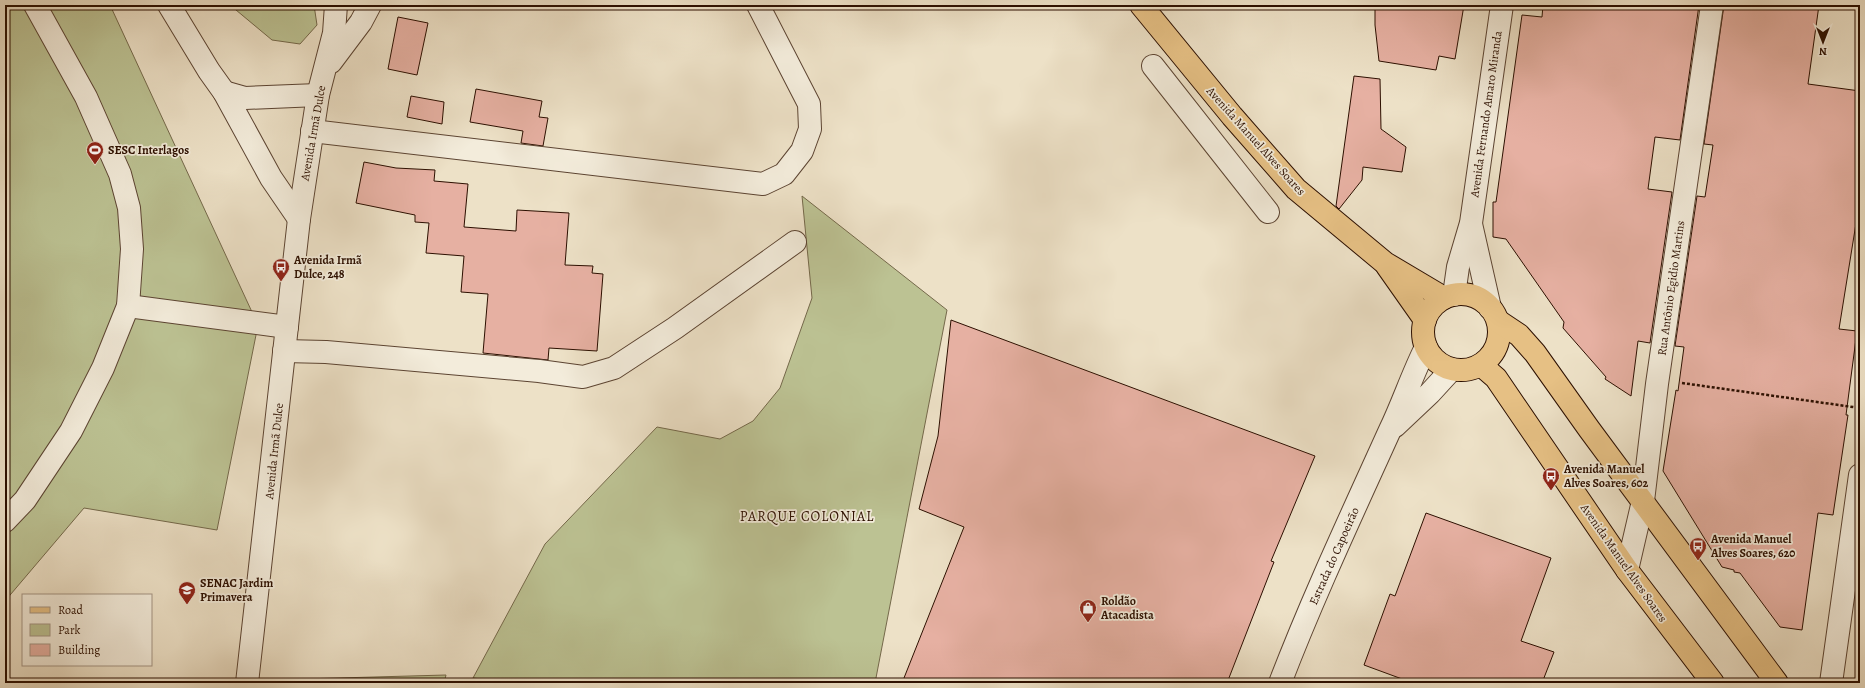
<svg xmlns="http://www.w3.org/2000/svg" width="1865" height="688" viewBox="0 0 1865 688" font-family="Alegreya,serif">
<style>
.green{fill:#bcc293;stroke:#74684a}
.building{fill:#e6b0a2;stroke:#2c0f00}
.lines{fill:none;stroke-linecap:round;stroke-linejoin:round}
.minor-casing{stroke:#5c4432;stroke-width:24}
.major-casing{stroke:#2c0f00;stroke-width:24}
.path{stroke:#2c0f00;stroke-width:2.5;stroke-dasharray:3 2;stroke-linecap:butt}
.minor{stroke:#f3ecdb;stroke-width:22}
.major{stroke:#e6c084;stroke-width:22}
.labels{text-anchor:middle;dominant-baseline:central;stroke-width:3.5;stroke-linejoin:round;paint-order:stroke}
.street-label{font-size:12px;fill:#2c0f00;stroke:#f3ecdb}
.poi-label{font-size:12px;font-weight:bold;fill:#2c0f00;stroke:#f3ecdb;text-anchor:start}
.quarter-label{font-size:14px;letter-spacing:1px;fill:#2c0f00;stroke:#f3ecdb}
</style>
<rect width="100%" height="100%" fill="#ede1c7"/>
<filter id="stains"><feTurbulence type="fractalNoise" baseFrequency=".005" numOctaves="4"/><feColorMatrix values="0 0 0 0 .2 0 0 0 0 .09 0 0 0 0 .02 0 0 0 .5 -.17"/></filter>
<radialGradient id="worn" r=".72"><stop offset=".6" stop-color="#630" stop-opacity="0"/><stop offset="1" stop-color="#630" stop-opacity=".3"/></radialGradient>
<g class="green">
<polygon points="5,5 110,5 258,325 217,530 84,508 5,601"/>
<polygon points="230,5 314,5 317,25 300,44 272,40"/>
<polygon points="802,196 947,310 875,683 517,683 473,678 545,544 657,427 720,439 753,421 780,388 812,298"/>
<polygon points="446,675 444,683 266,683 266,680"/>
</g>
<g class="building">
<polygon points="1398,5 1464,5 1455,59 1439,56 1436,70 1379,61 1375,25 1375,6 1397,8"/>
<polygon points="1543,5 1699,5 1680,140 1655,137 1648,189 1672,192 1650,343 1638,341 1631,396 1605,379 1606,377 1563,328 1564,322 1506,239 1493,237 1493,202 1496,202 1522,15 1542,17"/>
<polygon points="1724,5 1819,5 1808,84 1860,91 1860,212 1858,211 1839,329 1857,331 1846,415 1848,415 1833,515 1818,513 1802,630 1780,627 1740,573 1734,572 1734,570 1722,567 1663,471 1676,390 1678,391 1684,347 1675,346 1697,196 1705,197 1713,145 1704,144"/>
<polygon points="398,17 428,23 417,75 388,69"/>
<polygon points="1354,76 1380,79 1381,129 1406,147 1402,172 1363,167 1362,180 1339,209 1336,206"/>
<polygon points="476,89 542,101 539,117 548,118 543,146 521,143 523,131 470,122"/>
<polygon points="411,96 444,102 442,124 407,117"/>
<polygon points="364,162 396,168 435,170 434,181 468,184 464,227 516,231 517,210 569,213 565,265 593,266 592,273 603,274 597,351 549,348 548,360 483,353 488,294 461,292 464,256 426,253 429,223 415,222 415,215 356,203"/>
<polygon points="951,320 1315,456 1271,561 1274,562 1227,683 902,683 964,527 919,509 938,436"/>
<polygon points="1426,513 1551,558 1521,641 1554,652 1542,683 1413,683 1364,665 1390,594 1395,596"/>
</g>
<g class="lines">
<g class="minor-casing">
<g id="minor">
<polyline points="169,5 209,71 224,92 271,178 299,219"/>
<polyline points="331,62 361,22 370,5"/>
<polyline points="1153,66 1268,212"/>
<polyline points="224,92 245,98 318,95"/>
<polyline points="312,131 763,184 784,174 802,151 810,129 809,104 758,5"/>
<polyline points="1471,224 1490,308"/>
<polyline points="1454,295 1458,267 1471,223 1502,5"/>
<polyline points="128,306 287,327"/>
<polyline points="284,351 326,352 539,371 583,377 614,368 675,328 795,242"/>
<polyline points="1395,426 1430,393 1452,369"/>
<polyline points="5,521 25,500 71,431 103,368 128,306 132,249 129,208 120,174 86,97 35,5"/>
<polyline points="1627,570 1643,501 1657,384 1712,5"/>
<polyline points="247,683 299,219 318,95 334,33 336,5"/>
<path d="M1280 683C1313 597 1352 514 1390 430 1403 403 1412 375 1426 347"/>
<polyline points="1831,683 1860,475"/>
</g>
</g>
<g class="major-casing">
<g id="major">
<polyline points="1141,5 1232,116 1296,189 1385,263 1444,298"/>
<polyline points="1387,266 1425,320"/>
<circle cx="1461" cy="332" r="38"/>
<polyline points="1498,321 1519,335 1535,353 1589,429 1777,683"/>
<polyline points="1481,365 1496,378 1627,570 1713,683"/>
</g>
</g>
<polyline class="path" points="1682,383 1860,408"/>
<use href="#minor" class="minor"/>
<use href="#major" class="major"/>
</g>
<defs>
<g id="stadium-pin" transform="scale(0.9)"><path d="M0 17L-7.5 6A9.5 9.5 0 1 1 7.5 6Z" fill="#8f2418" stroke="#f3ecdb"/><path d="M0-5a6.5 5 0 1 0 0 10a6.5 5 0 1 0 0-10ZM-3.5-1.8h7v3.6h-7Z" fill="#fff"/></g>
<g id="bus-pin" transform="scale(0.9)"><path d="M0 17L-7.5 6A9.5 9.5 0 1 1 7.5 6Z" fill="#8f2418" stroke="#f3ecdb"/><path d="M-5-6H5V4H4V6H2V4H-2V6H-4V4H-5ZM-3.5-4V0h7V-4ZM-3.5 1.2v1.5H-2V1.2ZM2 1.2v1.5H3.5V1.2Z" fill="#fff"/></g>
<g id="university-pin" transform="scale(0.9)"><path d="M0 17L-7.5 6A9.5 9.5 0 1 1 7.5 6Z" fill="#8f2418" stroke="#f3ecdb"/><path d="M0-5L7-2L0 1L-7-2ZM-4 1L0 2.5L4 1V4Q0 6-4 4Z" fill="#fff"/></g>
<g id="shop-pin" transform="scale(0.9)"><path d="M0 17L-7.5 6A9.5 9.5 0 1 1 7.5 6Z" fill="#8f2418" stroke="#f3ecdb"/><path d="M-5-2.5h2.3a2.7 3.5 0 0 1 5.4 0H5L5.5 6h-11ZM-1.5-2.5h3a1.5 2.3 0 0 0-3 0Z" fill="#fff"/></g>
</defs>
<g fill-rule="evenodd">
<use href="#stadium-pin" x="95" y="150"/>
<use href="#bus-pin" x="281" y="267"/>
<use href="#bus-pin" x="1551" y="476"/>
<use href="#bus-pin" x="1698" y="546"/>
<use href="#university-pin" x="187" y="590"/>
<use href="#shop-pin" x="1088" y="608"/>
</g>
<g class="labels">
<g class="street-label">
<text transform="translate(1486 114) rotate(-82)">Avenida Fernando Amaro Miranda</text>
<text transform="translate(313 133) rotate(-80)">Avenida Irmã Dulce</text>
<text transform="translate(1256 141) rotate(48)">Avenida Manuel Alves Soares</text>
<text transform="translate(1671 288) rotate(-82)">Rua Antônio Egidio Martins</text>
<text transform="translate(274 451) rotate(-84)">Avenida Irmã Dulce</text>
<text transform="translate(1334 556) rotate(-66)">Estrada do Capoeirão</text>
<text transform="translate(1624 563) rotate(55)">Avenida Manuel Alves Soares</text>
</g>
<g class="poi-label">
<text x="108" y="150">SESC Interlagos</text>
<text x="294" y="260">Avenida Irmã<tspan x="294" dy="14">Dulce, 248</tspan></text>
<text x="1564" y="469">Avenida Manuel<tspan x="1564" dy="14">Alves Soares, 602</tspan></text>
<text x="1711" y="539">Avenida Manuel<tspan x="1711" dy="14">Alves Soares, 620</tspan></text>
<text x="200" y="583">SENAC Jardim<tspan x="200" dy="14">Primavera</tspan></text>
<text x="1101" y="601">Roldão<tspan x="1101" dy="14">Atacadista</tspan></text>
</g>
<g class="quarter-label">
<text x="807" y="516">PARQUE COLONIAL</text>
</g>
</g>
<rect width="1865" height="688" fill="none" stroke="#ede1c7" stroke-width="20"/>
<rect x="6" y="6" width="1853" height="676" fill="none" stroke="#2c0f00" stroke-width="2"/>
<rect x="10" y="10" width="1845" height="668" fill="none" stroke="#2c0f00"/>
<rect x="22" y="594" width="130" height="72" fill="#f3ecdb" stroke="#a39483"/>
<rect x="30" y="607" width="20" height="6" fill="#e6c084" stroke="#a39483"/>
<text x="58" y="614" font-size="12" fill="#2c0f00">Road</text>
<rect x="30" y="624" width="20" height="12" fill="#bcc293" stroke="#a39483"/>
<text x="58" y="634" font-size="12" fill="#2c0f00">Park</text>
<rect x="30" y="644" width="20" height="12" fill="#e6b0a2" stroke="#a39483"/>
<text x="58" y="654" font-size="12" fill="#2c0f00">Building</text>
<g transform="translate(1823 42) rotate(180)" stroke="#f3ecdb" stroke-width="3" paint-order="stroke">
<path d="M0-3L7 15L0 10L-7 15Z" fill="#2c0f00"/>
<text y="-6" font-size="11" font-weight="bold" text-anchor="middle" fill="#2c0f00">N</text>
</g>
<rect width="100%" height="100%" filter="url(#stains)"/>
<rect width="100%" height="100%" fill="url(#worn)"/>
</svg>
